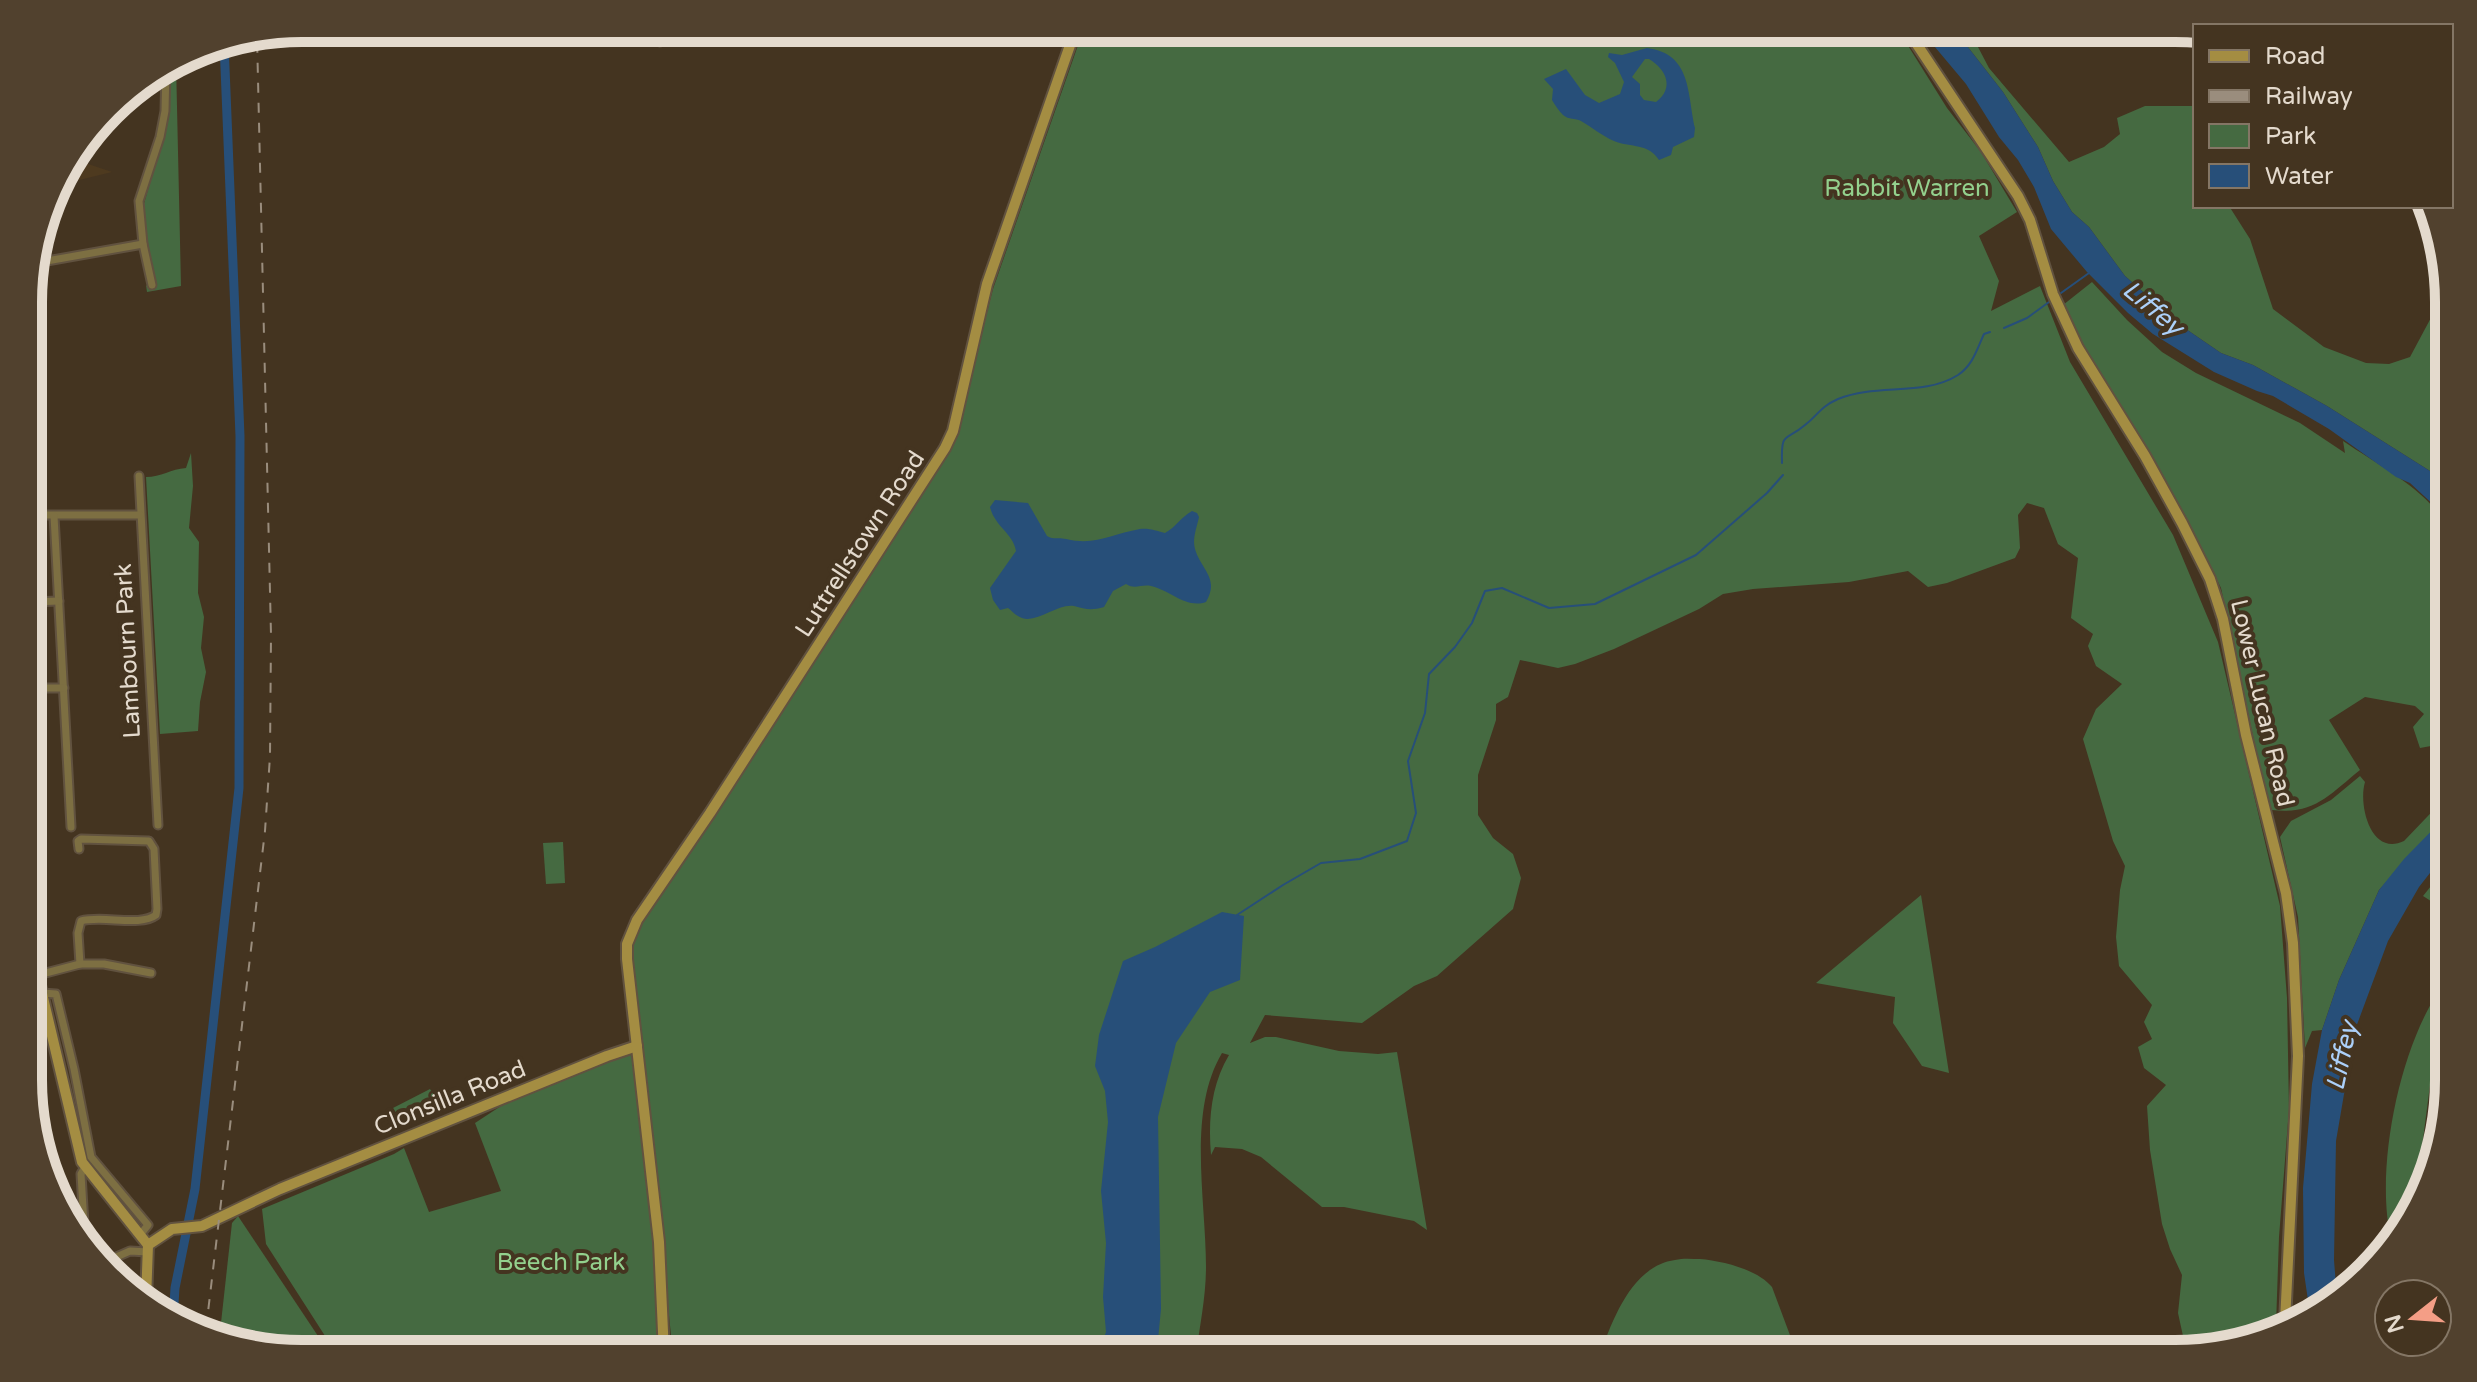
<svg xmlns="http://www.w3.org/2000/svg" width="2477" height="1382" viewBox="0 0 2477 1382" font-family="'Varela Round',sans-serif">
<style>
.built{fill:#4e3a1f}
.green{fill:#456a41}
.water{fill:#274f79;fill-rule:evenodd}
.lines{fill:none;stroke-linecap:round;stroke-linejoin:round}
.stream{stroke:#274f79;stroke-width:2}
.canal{stroke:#274f79;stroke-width:9}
.street-casing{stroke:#61523f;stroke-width:11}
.secondary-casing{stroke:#61523f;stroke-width:14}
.street{stroke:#7d6f42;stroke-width:7}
.secondary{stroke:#a48d42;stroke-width:10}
.rail{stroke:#9a8d7d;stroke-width:2;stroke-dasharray:10 10;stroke-linecap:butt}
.labels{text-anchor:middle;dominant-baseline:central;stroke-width:8;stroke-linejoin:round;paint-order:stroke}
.park-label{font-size:24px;fill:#93d18d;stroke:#443420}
.street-label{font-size:24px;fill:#e4dacd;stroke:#443420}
.water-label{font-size:26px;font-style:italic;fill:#acd0f9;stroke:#443420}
.rim{fill:none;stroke:#e4dacd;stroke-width:10}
</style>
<rect width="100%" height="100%" fill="#443420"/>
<g class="built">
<polygon points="73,158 91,165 112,172 55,186"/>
<polygon points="30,973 47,1048 30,1053"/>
</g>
<g class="green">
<path d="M1084 28H1897L1947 108 1981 152 2017 212 1979 236 1999 281 1991 311 2040 286 2070 362 2173 535 2218 642 2280 906 2287 998 2289 1109 2279 1237 2276 1325 2193 1353 2183 1336 2178 1313 2182 1275 2170 1249 2162 1224 2150 1150 2147 1106 2166 1085 2144 1068 2138 1047 2152 1039 2144 1022 2152 1005 2119 966 2116 937 2120 890 2125 866 2113 841 2083 739 2096 709 2122 684 2096 666 2088 646 2093 634 2071 618 2078 558 2058 544 2044 508 2027 503 2018 515 2020 548 2015 558 1947 583 1928 587 1908 571 1849 582 1753 589 1723 594 1699 609 1614 649 1575 664 1558 668 1520 660 1508 697 1496 704V720L1478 775V815L1493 838 1513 854 1521 878 1513 909 1437 976 1414 986 1362 1023 1265 1015 1250 1043 1265 1037H1276L1339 1051 1378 1054 1397 1052 1427 1230 1414 1221 1344 1207H1322L1261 1157 1242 1149 1215 1147 1211 1155C1208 1120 1211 1085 1229 1055L1222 1053C1187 1112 1206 1200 1206 1267 1206 1296 1200 1325 1196 1354H673L636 1001 632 945 637 927 732 788 953 443 993 289Z"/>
<polygon points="1953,28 1968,28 1989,68 2069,162 2104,147 2120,134 2117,118 2145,106 2195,106 2195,206 2229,206 2250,239 2273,309 2324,347 2366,363 2389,364 2410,357 2433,314 2448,304 2448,487 2430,471 2327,406 2253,365 2221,353 2183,327 2125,276 2089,227 2072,212 2053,181 2038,147 2003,92"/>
<polygon points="176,62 181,286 147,292 146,285 149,288 156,287 143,224 143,207 168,120 170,94 168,67"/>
<path d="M2092 282 2127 320 2162 352 2196 373 2300 423 2345 453 2343 441C2381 467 2423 487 2448 526V753L2431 746 2420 748 2413 727 2424 714 2415 706 2365 697 2329 720 2360 770C2329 795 2314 815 2272 810L2266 796 2221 588 2185 515 2153 459 2075 334 2063 305Z"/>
<path d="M191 453 193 486 189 528 199 542 198 593 204 617 201 648 206 672 200 702 198 731 160 734 146 477C161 477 171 469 186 468Z"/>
<path d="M2360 776 2365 782C2358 805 2371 857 2404 841L2448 795V814L2379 890 2339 980 2322 1030 2312 1031 2305 1048 2298 917 2280 837 2291 821 2331 800Z"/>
<polygon points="563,842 565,883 546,884 543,843"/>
<polygon points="2448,865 2448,912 2423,896"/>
<polygon points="1921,895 1949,1073 1922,1066 1893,1023 1895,997 1816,983"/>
<path d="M2448 979V1042L2431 1077 2421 1155 2420 1194 2413 1217 2391 1239C2374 1168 2401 1035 2448 979Z"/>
<polygon points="624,1055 631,1055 634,1061 657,1243 660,1354 344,1354 339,1344 327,1339 266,1244 262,1209 394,1154 404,1148 429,1212 501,1191 475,1123 507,1102"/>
<polygon points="430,1089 441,1106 402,1125 393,1108"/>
<polygon points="238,1216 330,1354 301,1354 220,1332 232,1223"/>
<path d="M1700 1259C1722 1261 1757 1269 1772 1287L1797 1354H1600C1613 1319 1632 1266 1675 1260 1683 1258 1692 1259 1700 1259Z"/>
</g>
<g class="water">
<polygon points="1919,28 1953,28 2003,92 2038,147 2053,181 2072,212 2089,227 2125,276 2183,327 2221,353 2253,365 2327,406 2430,471 2448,487 2448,526 2437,508 2410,483 2396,477 2329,429 2273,396 2257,391 2214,372 2153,334 2128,313 2087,272 2051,229 2034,187 2018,160 1999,137 1966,84"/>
<path d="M1647 48C1692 54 1687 93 1695 128L1694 137 1673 147 1671 155 1659 160C1648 143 1632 148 1614 141 1602 136 1592 127 1581 121 1575 118 1569 120 1563 115 1559 111 1555 105 1552 100L1553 89 1544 79 1566 69 1585 95 1599 103 1620 94 1624 82 1615 63 1608 57 1609 53 1622 55ZM1645 59H1649C1666 69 1675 88 1656 102L1644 100 1640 95V84L1632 77Z"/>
<path d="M995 500 1028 503 1047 536C1054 540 1058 537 1066 539 1096 546 1111 534 1140 529 1150 528 1156 531 1165 533 1176 527 1181 517 1192 511L1197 513 1199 517C1197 527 1192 539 1195 549 1201 570 1220 578 1206 602 1186 609 1170 590 1151 586 1141 584 1135 590 1126 584L1113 591 1104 607C1091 611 1085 609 1074 606 1056 603 1034 627 1018 616 1014 614 1011 610 1008 608L1000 610 993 600 990 588 1016 551C1013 533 995 527 990 507Z"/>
<polygon points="2448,814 2448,850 2419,887 2388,941 2355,1030 2336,1141 2334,1260 2337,1298 2327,1308 2310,1314 2304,1273 2303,1188 2312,1084 2322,1030 2339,980 2379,890 2404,859"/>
<polygon points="1222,912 1244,916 1240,980 1210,992 1176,1043 1158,1117 1161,1309 1157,1350 1155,1354 1098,1354 1106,1332 1103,1297 1106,1243 1101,1191 1108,1122 1105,1091 1095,1066 1099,1035 1123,961 1155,947"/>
</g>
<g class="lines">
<g class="stream">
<polyline points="2061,293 2089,273"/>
<polyline points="2004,328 2027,318 2049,302"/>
<path d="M1782 463C1781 431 1785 442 1805 425 1818 415 1820 407 1838 399 1877 383 1923 397 1958 375 1973 365 1977 349 1984 334L1990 332"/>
<polyline points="1237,915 1283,885 1321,863 1360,859 1407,841 1416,813 1408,761 1425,713 1429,674 1455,647 1472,623 1485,591 1502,588 1549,608 1595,604 1696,555 1767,493 1783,475"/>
</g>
<polyline class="canal" points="173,1320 175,1288 195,1189 239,788 240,436 224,43"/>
<g class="street-casing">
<g id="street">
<polyline points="563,28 569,35 576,36 647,33"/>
<polyline points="660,42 662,28"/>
<polyline points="32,260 41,262 143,244"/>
<polyline points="152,285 143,244 139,201 160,137 165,111 166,68"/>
<polyline points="139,476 158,825"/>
<polyline points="30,515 140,515"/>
<polyline points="54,516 71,827"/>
<polyline points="30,602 59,601"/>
<polyline points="30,688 64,688"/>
<path d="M79 849 78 841 81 839 149 841 154 849 157 909 156 915C140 927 103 915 81 921L78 933 80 964"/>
<polyline points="38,975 80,964 104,964 151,973"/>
<polyline points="42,993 56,994 74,1069 91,1157 148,1225 140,1235"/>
<polyline points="85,1242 81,1174 85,1167"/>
<polyline points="105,1262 130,1251 148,1252"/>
</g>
</g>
<g class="secondary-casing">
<g id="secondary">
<polyline points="1906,28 2018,196 2030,220 2053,294 2078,348 2145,456 2182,523 2210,579 2223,619 2246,735 2286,893 2293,943 2298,1056 2285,1322"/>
<polyline points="30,943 82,1162 148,1245"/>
<polyline points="148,1245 172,1229 202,1226 280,1189 607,1056 637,1046"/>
<polyline points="146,1300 148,1245"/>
<polyline points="664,1354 659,1242 627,959 627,944 637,920 710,813 945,448 953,431 987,284 1076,28"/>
</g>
</g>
<use href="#street" class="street"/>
<use href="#secondary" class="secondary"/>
<polyline class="rail" points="206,1329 265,831 270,756 271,635 257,37"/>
</g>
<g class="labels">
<g class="park-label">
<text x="1907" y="188">Rabbit Warren</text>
<text x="561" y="1262">Beech Park</text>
</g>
<g class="street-label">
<text transform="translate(860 544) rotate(-57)">Luttrellstown Road</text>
<text transform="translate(128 651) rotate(-93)">Lambourn Park</text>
<text transform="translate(2262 703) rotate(77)">Lower Lucan Road</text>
<text transform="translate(450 1098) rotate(-22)">Clonsilla Road</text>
</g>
<g class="water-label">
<text transform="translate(2153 308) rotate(40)">Liffey</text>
<text transform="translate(2342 1056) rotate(-78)">Liffey</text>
</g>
</g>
<path d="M0 0H2477V1382H0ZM302 42H2175A260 260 0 0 1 2435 302V1080A260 260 0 0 1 2175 1340H302A260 260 0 0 1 42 1080V302A260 260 0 0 1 302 42Z" fill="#51412e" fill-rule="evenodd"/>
<path class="rim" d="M302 42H2175A260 260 0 0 1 2435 302V1080A260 260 0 0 1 2175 1340H302A260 260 0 0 1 42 1080V302A260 260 0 0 1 302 42Z"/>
<rect x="2193" y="24" width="260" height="184" fill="#443420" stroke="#847665" stroke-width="2"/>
<rect x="2209" y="50" width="40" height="12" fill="#a48d42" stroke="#847665" stroke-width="2"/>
<text x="2265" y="64" font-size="24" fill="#e4dacd">Road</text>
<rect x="2209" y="90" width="40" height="12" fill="#9a8d7d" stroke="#847665" stroke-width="2"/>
<text x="2265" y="104" font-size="24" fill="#e4dacd">Railway</text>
<rect x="2209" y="124" width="40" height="24" fill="#456a41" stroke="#847665" stroke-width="2"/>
<text x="2265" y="144" font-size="24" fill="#e4dacd">Park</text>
<rect x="2209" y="164" width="40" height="24" fill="#274f79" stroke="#847665" stroke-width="2"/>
<text x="2265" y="184" font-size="24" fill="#e4dacd">Water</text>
<g transform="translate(2413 1318) rotate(253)"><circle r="38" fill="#443420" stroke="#847665" stroke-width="2"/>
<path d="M0-6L14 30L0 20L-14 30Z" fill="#f49e86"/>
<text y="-12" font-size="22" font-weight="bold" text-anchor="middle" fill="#e4dacd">N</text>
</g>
</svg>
